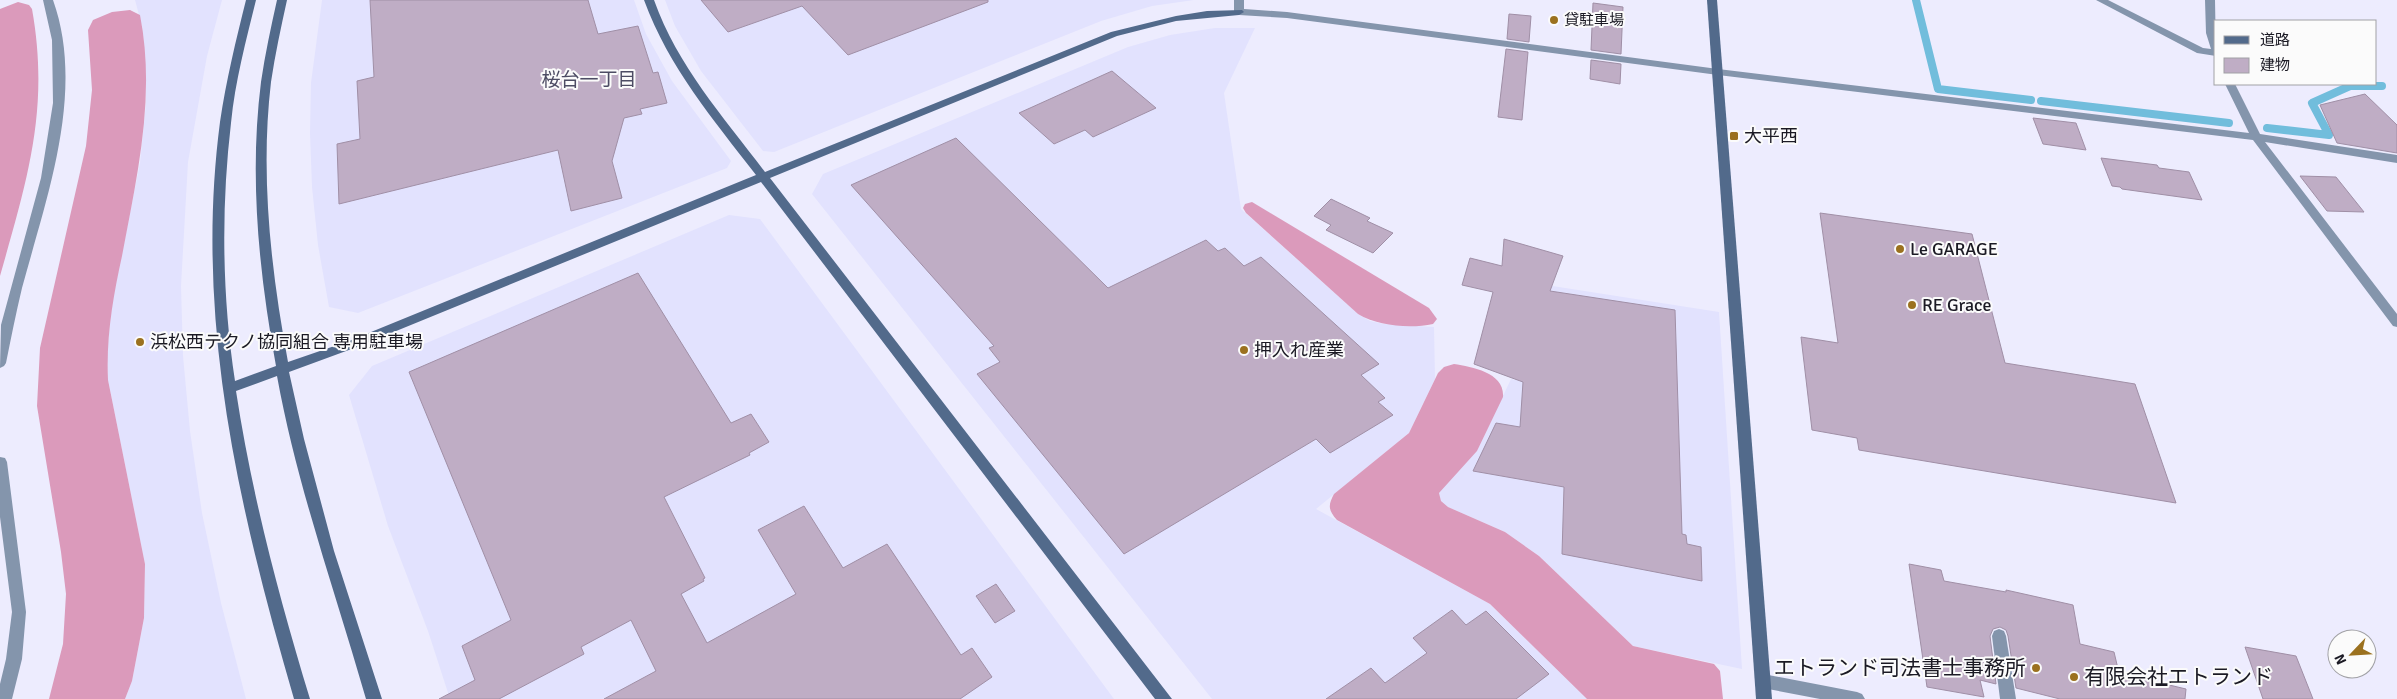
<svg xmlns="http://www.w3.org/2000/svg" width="2397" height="699" viewBox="0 0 2397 699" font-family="Signika,'Noto Sans JP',sans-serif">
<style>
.built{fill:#e2e2fe}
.forest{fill:#db9abb}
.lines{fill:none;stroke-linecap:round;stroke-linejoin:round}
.stream{stroke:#71bddc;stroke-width:8}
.building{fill:#bfadc5;stroke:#a08fa6}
.street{fill:#8495ac;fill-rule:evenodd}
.secondary{fill:#526a8b;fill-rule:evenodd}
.poi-dot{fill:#9b711f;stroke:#fbfbfb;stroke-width:2}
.labels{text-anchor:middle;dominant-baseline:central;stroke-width:4;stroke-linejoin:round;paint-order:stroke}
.far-poi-label{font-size:15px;fill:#1b1a24;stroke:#fbfbfb;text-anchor:start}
.poi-label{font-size:18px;fill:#1b1a24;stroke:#fbfbfb;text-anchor:start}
.neighbourhood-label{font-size:19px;fill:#4d4c64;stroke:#fbfbfb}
.near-poi-label{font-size:21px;fill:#1b1a24;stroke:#fbfbfb;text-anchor:end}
</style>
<rect width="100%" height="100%" fill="#edecfe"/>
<g class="built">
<polygon points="135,0 222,0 207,56 188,162 181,286 183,356 190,431 202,513 221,603 246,699 125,699 132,681 144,618 145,564 108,380 107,355 112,303 140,163 146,103 145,51 142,26"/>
<polygon points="322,0 634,0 646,34 672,81 731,161 727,168 358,313 329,307 318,245 312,187 310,133 311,83"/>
<polygon points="665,0 1194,0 1152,6 1101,21 774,152 763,151 701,71 675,26"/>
<polygon points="1215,28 1255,28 1224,93 1241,209 1358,314 1370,321 1384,324 1434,327 1435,379 1409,433 1316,509 1490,604 1587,699 1212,699 812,194 823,174 1128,47 1170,35"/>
<polygon points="729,215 760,219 1114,699 450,699 428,631 388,526 349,395 372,366"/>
<polygon points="1546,285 1719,312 1742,669 1633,646 1539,556 1505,532 1448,507 1441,501 1439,493 1443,487 1477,451 1511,379 1515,380 1543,319"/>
</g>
<g class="forest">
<path d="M18 2 29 5 32 9C50 110 27 180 0 276V9Z"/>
<path d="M130 10 140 15C156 96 137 176 122 256 113 297 106 337 108 380L145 564 144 618 132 681 125 699H49L63 644 66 594 61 552 37 406 40 348 86 146 92 90 88 30 93 20 112 12Z"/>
<path d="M1252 202 1429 308 1437 319 1433 324C1410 329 1378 326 1358 314L1246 213 1243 208 1245 204Z"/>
<path d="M1454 364C1473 367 1505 373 1503 397L1477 451 1439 493 1441 501 1448 507 1505 532 1539 556 1633 646 1714 664 1720 671 1723 699H1587L1490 604 1337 520C1328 510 1328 505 1334 494L1409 433 1438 373 1444 367Z"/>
</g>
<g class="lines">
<g class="stream">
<polyline points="1916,0 1938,89 2031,100"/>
<polyline points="2041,101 2229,123"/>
<polyline points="2267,128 2329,135 2312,103 2350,86 2382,86"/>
</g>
</g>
<g class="building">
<polygon points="370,0 588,0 598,34 638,26 653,73 658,72 667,103 640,109 642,114 624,118 612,161 622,198 571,211 558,150 339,204 337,144 360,139 357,81 374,77"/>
<polygon points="701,0 988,0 988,2 848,55 802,6 728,32"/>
<polygon points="1593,3 1623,7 1621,54 1591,50"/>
<polygon points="1509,14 1531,16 1529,42 1507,39"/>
<polygon points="1506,49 1528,52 1522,120 1498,117"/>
<polygon points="1591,60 1621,64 1620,84 1590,79"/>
<polygon points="1112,71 1156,108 1093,137 1085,130 1054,144 1019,113"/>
<polygon points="2365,94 2397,125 2397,153 2337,143 2320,105"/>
<polygon points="2033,118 2076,123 2086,150 2043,144"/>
<polygon points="956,138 1108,288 1206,240 1218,251 1225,248 1244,266 1261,257 1379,364 1361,375 1385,398 1378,402 1393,415 1330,453 1316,439 1124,554 977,374 1000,362 989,348 994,346 851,185"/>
<polygon points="2101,158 2157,165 2159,168 2189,172 2202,200 2122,189 2120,187 2112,186"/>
<polygon points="2300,176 2336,177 2364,212 2327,211"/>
<polygon points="1331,199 1370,218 1367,221 1393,233 1373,253 1326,230 1331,225 1314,216"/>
<polygon points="1820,213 1972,234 2005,363 2135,384 2176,503 1859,450 1857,438 1812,430 1801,337 1838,343"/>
<polygon points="1504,239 1563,256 1550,291 1675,310 1682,534 1686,535 1687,544 1701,547 1702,581 1562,554 1564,487 1473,471 1496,423 1520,427 1523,382 1474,364 1493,292 1462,285 1470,258 1502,266"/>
<polygon points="638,273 731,423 751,414 769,442 749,453 750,455 664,497 705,578 703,579 704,581 681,594 707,643 796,594 758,530 804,506 843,568 887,544 961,655 972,648 992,677 960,699 604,699 656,671 631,620 581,647 584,654 499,699 439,699 475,680 462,646 511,620 409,372"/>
<polygon points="1909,564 1941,570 1944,581 2006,592 2006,590 2073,605 2080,644 2114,652 2119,673 2186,689 2185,699 2060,699 2016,688 2008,636 2006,630 2000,627 1993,629 1990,636 1996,684 1980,680 1984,697 1927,687"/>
<polygon points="996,584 1015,611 995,623 976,596"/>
<polygon points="1452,610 1466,625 1486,611 1549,674 1516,699 1326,699 1371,668 1385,683 1427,653 1413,638"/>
<polygon points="2245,647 2296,656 2313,699 2263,699"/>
</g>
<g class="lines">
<g class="street">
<path d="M43 0H53C86 92 46 199 22 288 16 313 11 338 6 363L4 366 0 368 1 325 41 178 53 103 52 40Z"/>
<polygon points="1234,0 1244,0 1244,9 1287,12 1718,69 2249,133 2225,84 2235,84 2260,134 2397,155 2397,163 2265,142 2397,314 2397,327 2393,326 2253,140 1718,75 1287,18 1239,15 1234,12"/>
<polygon points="2096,0 2108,0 2203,48 2211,49 2206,33 2205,0 2215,0 2216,56 2197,53"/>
<polygon points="0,457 5,458 7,462 26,612 22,659 12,699 0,699 0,684 6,659 12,612 0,517"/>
<polygon points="1999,629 2004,631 2006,636 2016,699 2000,699 1992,636 1994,631"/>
<polygon points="1763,674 1857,692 1862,694 1865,699 1820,699 1763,688 1758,686 1755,681 1758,676"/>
</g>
<g class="secondary">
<path d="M246 0H256C246 41 235 81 231 123 221 208 222 296 235 381L276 366C259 273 249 177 261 82 265 54 271 27 277 0H287C281 27 275 55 271 82 260 175 271 271 288 362L349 341 756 175C713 119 669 68 644 0H654C678 67 723 116 765 172L1111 32 1176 16 1207 11 1242 10 1244 12 1239 15 1176 21 1117 36 770 178 1172 699H1155L761 182 357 347 289 372 304 439 334 551 382 699H366C335 591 297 486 277 376L236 391C252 496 279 597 310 699H294C239 509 194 321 220 122 226 81 236 40 246 0Z"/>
<polygon points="1707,0 1717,0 1772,699 1756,699"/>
</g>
</g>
<g class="poi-dot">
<circle cx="1554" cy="20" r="5"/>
<rect x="1729" y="131" width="10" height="10" rx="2.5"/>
<circle cx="1900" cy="249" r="5"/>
<circle cx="1912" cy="305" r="5"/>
<circle cx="140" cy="342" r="5"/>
<circle cx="1244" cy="350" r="5"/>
<circle cx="2036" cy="668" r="5"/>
<circle cx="2074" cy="677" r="5"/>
</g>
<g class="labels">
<g class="far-poi-label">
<text x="1564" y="20">貸駐車場</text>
</g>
<g class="poi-label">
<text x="1744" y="136">大平西</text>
<text x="1910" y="249">Le GARAGE</text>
<text x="1922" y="305">RE Grace</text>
<text x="150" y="342">浜松西テクノ協同組合 専用駐車場</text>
<text x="1254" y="350">押入れ産業</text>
</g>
<g class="neighbourhood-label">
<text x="589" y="80">桜台一丁目</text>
</g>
<g class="near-poi-label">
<text x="2026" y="668">エトランド司法書士事務所</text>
<text x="2084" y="677" text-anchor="start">有限会社エトランド</text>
</g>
</g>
<rect x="2214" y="20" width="162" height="65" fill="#fbfbfb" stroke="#a1a1a5"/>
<rect x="2224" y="36" width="25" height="8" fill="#526a8b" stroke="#a1a1a5"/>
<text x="2260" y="45" font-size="15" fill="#1b1a24">道路</text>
<rect x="2224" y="58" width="25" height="15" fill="#bfadc5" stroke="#a1a1a5"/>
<text x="2260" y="70" font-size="15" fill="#1b1a24">建物</text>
<g transform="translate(2352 654) rotate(245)"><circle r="24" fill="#fbfbfb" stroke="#a1a1a5"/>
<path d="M0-4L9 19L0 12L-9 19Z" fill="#9b711f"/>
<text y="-8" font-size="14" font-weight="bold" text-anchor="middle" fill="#1b1a24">N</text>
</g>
</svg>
